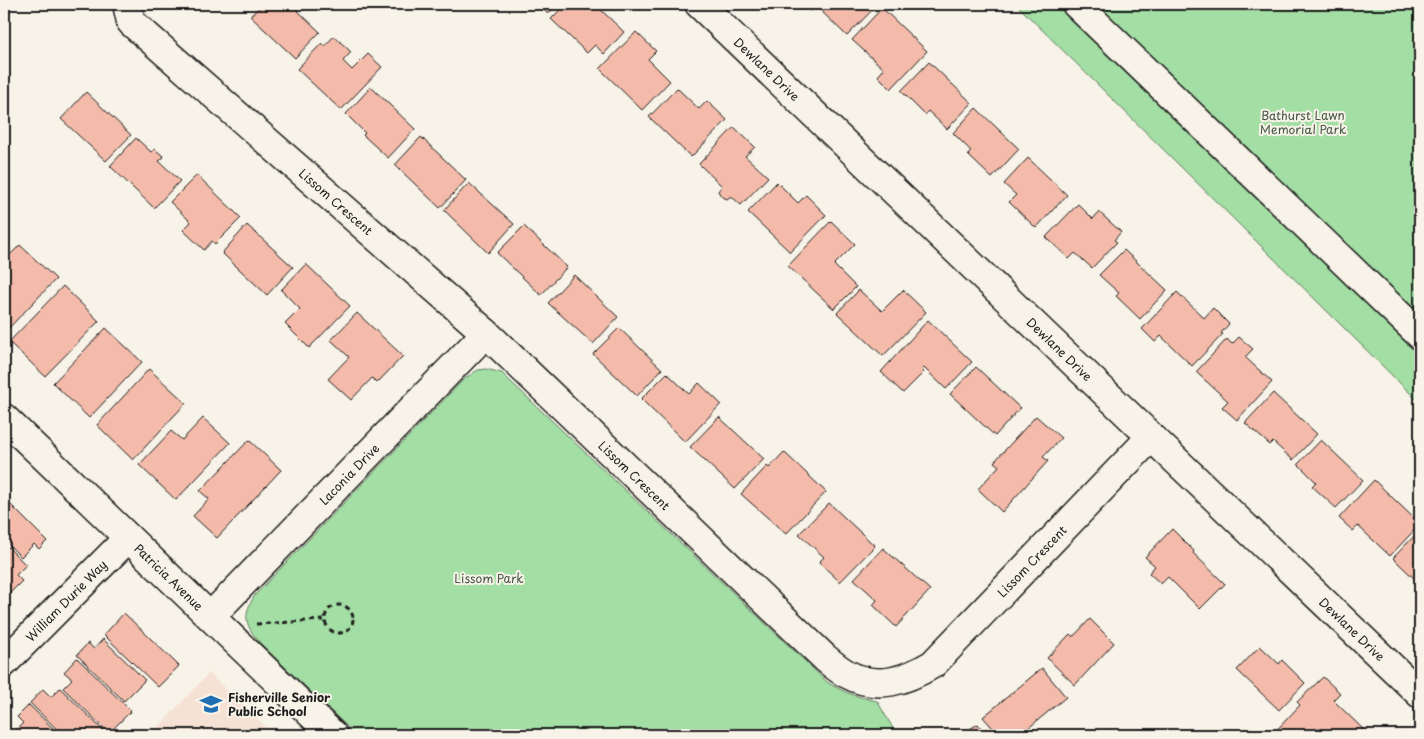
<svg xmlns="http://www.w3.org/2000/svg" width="1424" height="739" viewBox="0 0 1424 739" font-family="'Playpen Sans',sans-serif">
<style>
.built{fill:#f6e2d5}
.green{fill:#a3dea4;stroke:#607d60}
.building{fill:#f4bbaa;stroke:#1c1c1c}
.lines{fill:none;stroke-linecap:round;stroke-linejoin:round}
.minor-casing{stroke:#1c1c1c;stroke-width:31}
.path{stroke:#1c1c1c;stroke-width:3;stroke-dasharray:5 4;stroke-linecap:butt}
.minor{stroke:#f7f3e8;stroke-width:28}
.labels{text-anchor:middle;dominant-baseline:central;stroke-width:4;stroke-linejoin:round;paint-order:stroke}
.street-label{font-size:12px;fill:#1c1c1c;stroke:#f7f3e8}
.park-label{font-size:12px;fill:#445645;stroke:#f7f3e8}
.poi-label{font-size:12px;font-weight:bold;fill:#1c1c1c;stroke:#f7f3e8;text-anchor:start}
</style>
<rect width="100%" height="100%" fill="#f7f3e8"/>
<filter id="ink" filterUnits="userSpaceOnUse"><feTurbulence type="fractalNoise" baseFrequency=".02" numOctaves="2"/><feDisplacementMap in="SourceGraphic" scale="10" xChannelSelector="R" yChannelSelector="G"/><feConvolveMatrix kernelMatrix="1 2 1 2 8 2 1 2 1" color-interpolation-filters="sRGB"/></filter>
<g filter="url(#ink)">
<polygon class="built" points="209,673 275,735 151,735"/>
<g class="green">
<polygon points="1016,4 1420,4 1420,403"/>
<path d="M486 369 502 373 509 380 827 682C844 693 858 697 877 701L897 735H356L260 643C245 625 242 616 255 595L464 379 478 370Z"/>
</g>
<g class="building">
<polygon points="263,4 300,4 296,9 320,32 295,58 250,16"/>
<polygon points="537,4 557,4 548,14"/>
<polygon points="566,4 601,4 598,7 624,32 604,54 595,45 587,53 551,19"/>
<polygon points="803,4 878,4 847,36 816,6 811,11"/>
<polygon points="882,8 927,51 891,89 878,76 884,69 852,40"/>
<polygon points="636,32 656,51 648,59 670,81 642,110 600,69"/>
<polygon points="334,36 351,52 343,61 352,70 368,54 382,67 341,110 297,69 322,43 325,46"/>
<polygon points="929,62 972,103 947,129 928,111 925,115 901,91"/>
<polygon points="371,87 415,129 388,158 363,135 365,133 346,114"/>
<polygon points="677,88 699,109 707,101 727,120 691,157 649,117"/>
<polygon points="86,92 131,135 106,161 61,119"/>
<polygon points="976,108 1019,149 992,178 968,155 971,151 953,133"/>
<polygon points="734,127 755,147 745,156 768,177 741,205 731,196 727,199 721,196 718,191 722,186 699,164"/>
<polygon points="421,137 466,180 440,208 395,165"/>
<polygon points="136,138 151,152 155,149 164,157 159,161 180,181 154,208 110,166"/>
<polygon points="1028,158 1067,195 1036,228 1009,202 1016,195 1004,184"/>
<polygon points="197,175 241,218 215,244 212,241 204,250 183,230 191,222 170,202"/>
<polygon points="777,182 798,203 806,195 826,215 790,252 748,212"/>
<polygon points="469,183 514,224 488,253 444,210"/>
<polygon points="1078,204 1093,219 1099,212 1121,232 1114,240 1117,242 1092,268 1075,253 1069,259 1046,237"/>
<polygon points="831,221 855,244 834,265 856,287 834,309 788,266"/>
<polygon points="247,225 293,267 267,295 222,253"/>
<polygon points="524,226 567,267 541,295 497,253"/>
<polygon points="20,245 56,279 4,333 4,261"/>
<polygon points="1124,250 1167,290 1140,319 1116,296 1119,293 1099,275"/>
<polygon points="306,264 350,306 309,348 285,324 300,309 281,290"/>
<polygon points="574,275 618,317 593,344 548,303"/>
<polygon points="63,286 99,321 45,376 9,342"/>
<polygon points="859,290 882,311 903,290 926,312 883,356 837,313"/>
<polygon points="1177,292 1204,318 1213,308 1229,324 1221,333 1223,334 1192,366 1161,336 1155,342 1142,329"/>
<polygon points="357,313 403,356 377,383 372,378 351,400 328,379 349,357 331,340"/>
<polygon points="928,320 972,362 946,389 924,368 922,370 924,372 903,393 881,372"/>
<polygon points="106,328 142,362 89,418 53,383"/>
<polygon points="619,328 662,369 637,396 593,354"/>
<polygon points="1239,337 1253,349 1245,357 1272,382 1237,420 1222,407 1228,401 1196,372 1227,339 1232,344"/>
<polygon points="976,367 1020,408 995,436 950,394"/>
<polygon points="149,369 186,403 133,460 97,425"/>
<polygon points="667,373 689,394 699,383 721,404 685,442 641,399"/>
<polygon points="1273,393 1317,434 1293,460 1273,442 1270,445 1245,423"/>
<polygon points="1036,416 1061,438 1043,457 1048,461 1002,512 978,489 999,466 994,462"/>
<polygon points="719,417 764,459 735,489 690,447"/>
<polygon points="203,418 230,443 176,500 139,465 171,431 182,440"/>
<polygon points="249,440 281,470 217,538 193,516 209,499 200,491"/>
<polygon points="1321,440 1363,480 1336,508 1312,486 1316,482 1298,464"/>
<polygon points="784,452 826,492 786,534 741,494 767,466 769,468"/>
<polygon points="1374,480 1420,524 1390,556 1358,526 1353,531 1339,518"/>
<polygon points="4,498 47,541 39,549 34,544 21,557 4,540"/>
<polygon points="829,503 875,546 840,582 819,562 824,557 799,534"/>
<polygon points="1172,529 1194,551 1193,553 1225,584 1200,609 1168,577 1161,584 1149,573 1155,566 1145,557"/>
<polygon points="1420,530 1420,584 1393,558"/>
<polygon points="4,543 26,565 16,575 22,581 10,593 4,587"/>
<polygon points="883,548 930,590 896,627 873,605 877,600 854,579"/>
<polygon points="124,613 179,666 158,687 104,635"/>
<polygon points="1090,619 1114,643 1075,685 1047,658 1070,634 1073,637"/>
<polygon points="103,639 145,680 124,701 77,655 88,643 94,649"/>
<polygon points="1260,646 1279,664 1282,660 1305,683 1279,710 1237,670"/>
<polygon points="77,658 131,711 109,733 63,688 72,679 64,672"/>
<polygon points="1042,668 1066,697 1020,735 999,735 983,717"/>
<polygon points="1323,677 1340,693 1333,700 1364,730 1359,735 1272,735 1300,705 1297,702"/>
<polygon points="60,688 108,735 63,735 30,703 43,689 51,697"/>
<polygon points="29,705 60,735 18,735 14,732 23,723 17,717"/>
<polygon points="978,724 986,735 960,735"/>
</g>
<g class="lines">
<g class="minor-casing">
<g id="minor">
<path id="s1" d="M127 4 131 22 486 333 825 658C832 664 839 670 847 674 878 691 906 680 933 664L1151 437"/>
<path id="s2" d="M699 4 1420 694"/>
<polyline points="1076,4 1420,335"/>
<path id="s3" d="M4 418 333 735"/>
<path id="s4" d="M211 616 486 333"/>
<path id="s5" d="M4 663 128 538"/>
</g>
</g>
<g class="path">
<circle cx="339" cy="619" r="14"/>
<polyline points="256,624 325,620"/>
</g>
<use href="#minor" class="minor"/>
</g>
</g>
<defs>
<g id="school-bare" transform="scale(1.725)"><path d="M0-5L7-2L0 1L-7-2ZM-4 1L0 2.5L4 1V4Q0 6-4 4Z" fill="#1f6fb2" stroke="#f7f3e8" stroke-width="2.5" paint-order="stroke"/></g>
</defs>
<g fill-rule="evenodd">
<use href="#school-bare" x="211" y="704"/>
</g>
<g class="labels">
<g class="street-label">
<text stroke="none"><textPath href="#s2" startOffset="94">Dewlane Drive</textPath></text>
<text stroke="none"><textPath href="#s1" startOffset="291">Lissom Crescent</textPath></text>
<text stroke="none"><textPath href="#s2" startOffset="499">Dewlane Drive</textPath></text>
<text stroke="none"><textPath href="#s4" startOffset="198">Laconia Drive</textPath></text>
<text stroke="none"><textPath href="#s1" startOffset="696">Lissom Crescent</textPath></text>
<text stroke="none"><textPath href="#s1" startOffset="1221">Lissom Crescent</textPath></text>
<text stroke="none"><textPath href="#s3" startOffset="229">Patricia Avenue</textPath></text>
<text stroke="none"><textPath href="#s5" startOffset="88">William Durie Way</textPath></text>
<text stroke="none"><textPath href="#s2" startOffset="904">Dewlane Drive</textPath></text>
</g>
<g class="park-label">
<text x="1303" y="115">Bathurst Lawn<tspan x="1303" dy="14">Memorial Park</tspan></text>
<text x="489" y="578">Lissom Park</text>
</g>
<g class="poi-label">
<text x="228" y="697">Fisherville Senior<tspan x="228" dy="14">Public School</tspan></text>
</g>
</g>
<rect width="1424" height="739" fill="none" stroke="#f7f3e8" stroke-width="20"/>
<rect x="10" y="10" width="1404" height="719" fill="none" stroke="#1c1c1c" stroke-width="2" filter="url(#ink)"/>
</svg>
